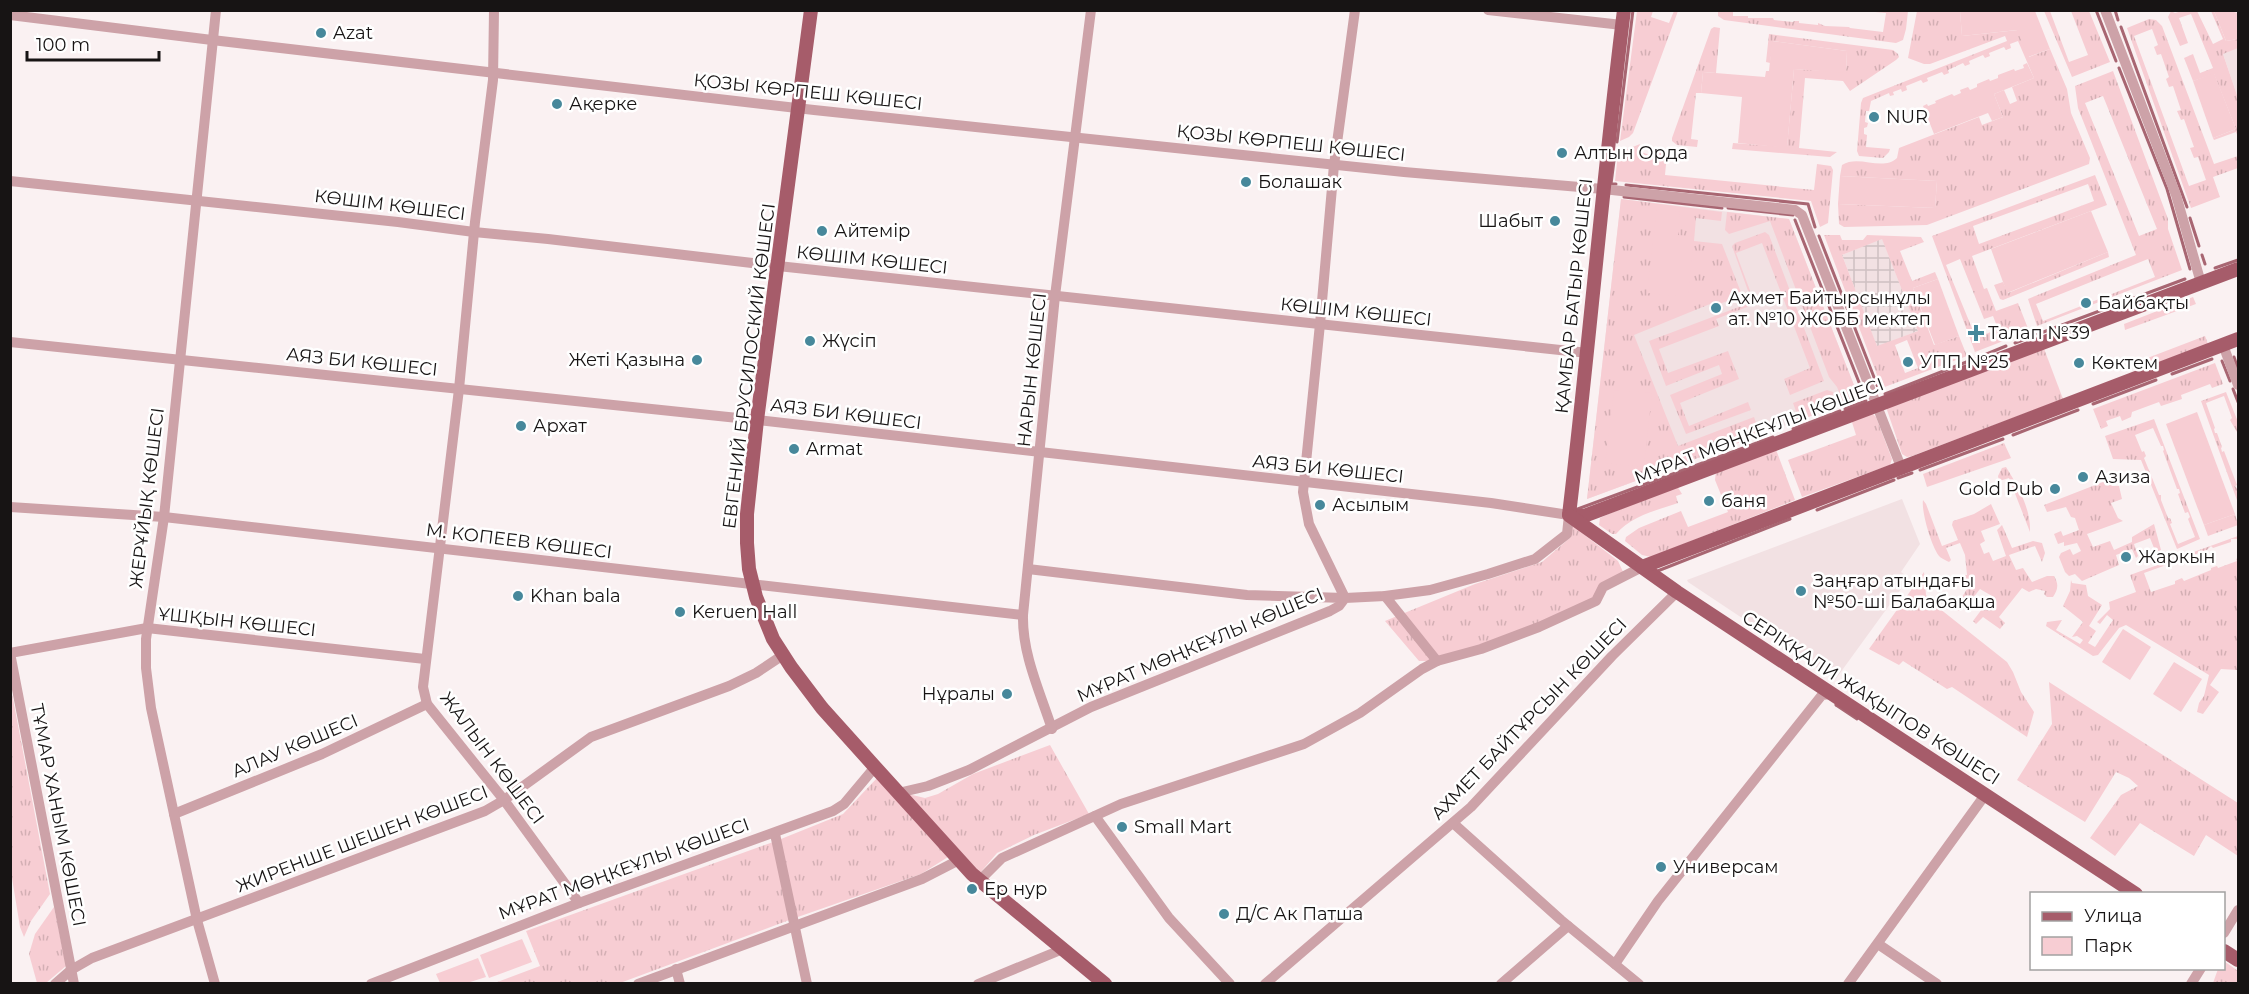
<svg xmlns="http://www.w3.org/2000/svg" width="2249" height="994" viewBox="0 0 2249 994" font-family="Montserrat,sans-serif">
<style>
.built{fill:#f2e1e3}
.industrial{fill:url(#industrial-grid)}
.grass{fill:url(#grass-tufts);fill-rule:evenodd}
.park{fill:#f7cdd3}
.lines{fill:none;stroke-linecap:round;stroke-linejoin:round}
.stream{stroke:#a86672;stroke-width:3}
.minor{stroke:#cda2a8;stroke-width:10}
.major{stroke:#a65c6a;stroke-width:14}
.poi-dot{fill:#47889b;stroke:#fff;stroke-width:2}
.labels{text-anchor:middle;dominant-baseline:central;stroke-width:5;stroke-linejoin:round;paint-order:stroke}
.poi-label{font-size:18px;fill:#171414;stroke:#fff;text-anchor:start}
.street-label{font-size:18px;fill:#171414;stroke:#fff}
</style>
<defs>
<pattern id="industrial-grid" width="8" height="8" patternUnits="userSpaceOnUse" patternTransform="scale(1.5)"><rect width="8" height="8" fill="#f2e1e3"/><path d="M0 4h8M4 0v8" fill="none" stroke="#cfc0c2"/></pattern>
<pattern id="grass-tufts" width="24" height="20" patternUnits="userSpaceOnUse" patternTransform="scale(1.5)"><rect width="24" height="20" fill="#f7cdd3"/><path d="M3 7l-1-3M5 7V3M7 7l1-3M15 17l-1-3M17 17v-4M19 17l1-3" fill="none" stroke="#d3afb4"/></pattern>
</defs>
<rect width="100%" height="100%" fill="#faf1f2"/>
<g class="built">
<polygon points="2238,47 2238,98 2222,51"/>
<polygon points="1621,199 1789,219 1859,398 1587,499"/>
<polygon points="1902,499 1920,544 1901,572 1909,578 1835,680 1688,582 1687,580"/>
</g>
<polygon class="industrial" points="1882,238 1918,331 1877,347 1842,255"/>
<g class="grass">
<polygon points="1637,11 1653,11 1651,17 1669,23 1674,11 1678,11 1633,133 1629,137 1620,141"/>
<polygon points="1718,11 1733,11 1733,16 1748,16 1748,18 1773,18 1774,20 1793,22 1794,21 1799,21 1799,23 1818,25 1818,23 1825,26 1849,27 1850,28 1883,32 1886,13 1864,11 1908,11 1906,29 1903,40 1896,43 1724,20 1718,16"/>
<path d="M1917 11H1960L1962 36 2018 30 2029 57 2050 49 2067 89 2071 113 2090 158 2089 164 1927 225 1844 227 1839 224 1838 204 1935 208 1937 181 1840 176 1842 165C1859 154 1882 172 1897 158L1899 148 1979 117 1982 125 2003 117 1994 94 2004 90 2010 104 2017 101 2012 87 2034 78 2018 41 2010 44 2011 48 2006 50 2004 47 1989 53 1990 56 1985 58 1983 55 1969 61 1970 64 1965 66 1963 63 1948 70 1949 73 1944 75 1942 72 1927 78 1928 81 1923 83 1921 80 1906 86 1907 90 1902 92 1901 89 1893 92 1894 95 1890 96 1889 93 1871 101 1869 111H1866L1865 122 1868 123 1867 127 1864 128V134L1867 135 1866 147 1890 149 1889 152 1883 158 1859 156 1857 151 1861 103 1863 98 2007 41 2005 36 1930 64H1924L1908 58Z"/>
<polygon points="2044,11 2050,11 2069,62 2088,55 2071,11 2089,11 2110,62 2072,77"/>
<polygon points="2171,11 2175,13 2182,11 2197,11 2213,44 2223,39 2211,11 2216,11 2214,11 2226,41 2238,39 2238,48 2223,54 2238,98 2238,137 2236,132 2214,140 2213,138 2236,129 2214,74 2193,81 2184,58 2193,54 2200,73 2213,68 2191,14 2179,18 2188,43 2180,46 2168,17"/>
<path d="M2149 19 2156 20 2162 26 2214 164 2238 156V168L2213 177 2220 197 2191 208 2127 28ZM2152 29 2158 45 2154 47 2157 55 2161 54 2169 77 2166 79 2169 87 2173 86 2181 110 2177 111 2181 120 2184 119 2194 147 2190 148 2194 158 2198 157 2206 180 2189 186 2134 36Z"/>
<polygon points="1714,27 1720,28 1716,73 1703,72 1701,93 1696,93 1691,139 1698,140 1697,147 1677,145 1672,141 1672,138 1711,29"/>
<polygon points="1769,34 1893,50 1898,54 1899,57 1896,60 1850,91 1843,81 1805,78 1799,148 1837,152 1830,157 1732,149 1733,143 1787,147 1794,69 1846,72 1847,51 1773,41 1770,63 1766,62"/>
<path d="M2113 71 2168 219V229L2182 270 2037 326 2028 299 2136 255 2078 108 2075 86ZM2103 96 2157 229 2139 236 2085 103ZM2148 259 2155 277 2043 321 2036 304Z"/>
<polygon points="1640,144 1638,151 1653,156 1655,150 1667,154 1665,175 1814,190 1817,164 1831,166 1833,170 1828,223 1820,227 1811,201 1615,181 1618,153"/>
<path d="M2095 175 2107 205 1972 256 1984 289 1987 288 1996 311 2018 303 2029 331 1975 352 1932 236ZM2088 184 2094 201 1979 244 1973 226ZM1960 259 1984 319 1993 316 1998 329 1976 338 1946 265Z"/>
<polygon points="1621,199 1722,212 1721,221 1696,218 1694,241 1722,244 1742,295 1712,307 1710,304 1634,335 1678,446 1754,417 1758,428 1773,422 1776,429 1587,499"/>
<polygon points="1727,212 1789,219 1859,398 1844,404 1837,387 1829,377 1770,221 1729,234 1725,230"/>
<polygon points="1765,232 1769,235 1824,381 1790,395 1784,379 1810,368 1762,243 1736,253 1755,304 1716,319 1719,326 1659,349 1668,373 1728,351 1739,379 1680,403 1689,426 1748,402 1751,410 1686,434 1670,395 1722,374 1719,365 1666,386 1649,341 1752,302 1732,246 1735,243"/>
<path d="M1824 235H1840L1842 240H1863L1867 235 1921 237 1924 242 1900 251 1912 281 1935 272 1938 279 1913 288 1934 345 1959 336 1967 356 1882 388ZM1882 239 1918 331 1877 346 1842 255ZM1907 340 1918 368 1905 373 1895 345Z"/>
<polygon points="2108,252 2109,257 2003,300 2000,299 1994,285 2003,282 2008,293"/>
<polygon points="2193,297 2196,304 2125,330 2124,324"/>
<polygon points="2205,336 2208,344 2138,370 2134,361 2137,362"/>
<polygon points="2043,346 2063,399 1912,456 1907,457 1902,454 1886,407"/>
<polygon points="2215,363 2223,384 2212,388 2210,384 2181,395 2182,399 2161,406 2159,402 2132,412 2131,417 2122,421 2120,416 2106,421 2108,426 2101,429 2093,409"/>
<polygon points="1827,390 1833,392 1838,406 1787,425 1785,419 1797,414 1793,403"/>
<polygon points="2226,392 2238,422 2238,434 2230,420 2232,418 2224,396 2206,403 2215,428 2214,429 2215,433 2217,433 2222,447 2221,448 2222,452 2224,451 2237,485 2235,486 2238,490 2238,503 2201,401"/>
<polygon points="1871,412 1876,417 1892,459 1890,465 1802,497 1788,460 1856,435 1851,419"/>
<path d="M2154 419 2200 539 2177 549 2141 460 2113 459 2105 436ZM2153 428 2161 446H2163L2164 450 2163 451 2177 489H2179L2180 493 2178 494 2185 513 2188 512 2190 517 2188 519 2195 537 2178 544 2170 524 2172 523 2170 518H2168L2161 500V495H2159L2144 458 2146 456 2144 451 2142 452 2135 435Z"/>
<polygon points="2004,443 2011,458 1927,487 1923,474"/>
<polygon points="1775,447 1795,500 1651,557 1642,555 1625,541 1626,537 1639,528 1681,511 1688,527 1728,512 1715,480 1716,471"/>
<path d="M2006 467C2018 486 2031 509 2030 532L2009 478 1999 481 1998 476 2002 468Z"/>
<polygon points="2108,480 2112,486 2119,486 2122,499 2111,503 2118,518 2123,521 2087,534 2093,547 2110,541 2114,550 2132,542 2132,537 2154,524 2161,550 2156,553 2150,538 2134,544 2138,556 2136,558 2132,549 2116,555 2119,565 2082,581 2075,574 2069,576 2065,572 2059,557 2061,553 2070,549 2073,555 2081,551 2077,543 2064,546 2064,542 2058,544 2054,534 2061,531 2063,536 2079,530 2075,518 2071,517 2066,507 2047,512 2044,505"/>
<path d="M1677 486 1682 494 1676 496 1678 503C1657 510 1631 516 1616 534H1612L1599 525 1600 518 1604 516Z"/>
<path d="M1923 500 1926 504 1942 546 1958 540 1952 525 1953 521 1974 514 1991 504 2000 524 1981 531 1985 541 1980 544 1984 554 1989 552 1993 561 2006 556 1997 530 2002 525 2012 548 2033 541 2042 543 2045 553 2042 562 2035 546 2009 555 2016 570 2023 568 2032 582 2047 576H2054C2059 584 2058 590 2053 597H2047L2044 594 2045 591 2036 589 2029 592 2022 588 1999 617 2005 623 2000 629 1983 617 1976 624 1973 621 1985 605 1990 608 1995 600 1992 596 1980 589 1969 603 1966 600 1959 611 1951 605 1950 600 1957 605 1967 589 1954 579 1955 575H1967L1965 555 1960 543 1946 548 1951 560 1949 562C1947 561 1941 558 1940 557 1932 549 1921 511 1923 500Z"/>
<polygon points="2235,514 2238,525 2208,536 2204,525"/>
<polygon points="1572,525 1618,561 1625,576 1603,587 1596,601 1437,661 1419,661 1385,621 1475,584 1542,562 1571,537"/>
<polygon points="2238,536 2238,539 2231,539 2231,542 2213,548 2211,546 2207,550 2175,562 2174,560 2168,562 2169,564 2144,573 2151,592 2175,584 2175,581 2182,578 2184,581 2211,570 2211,568 2217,566 2218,568 2237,561 2236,559 2238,558 2237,670 2221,669 2210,685 2219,692 2203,714 2197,712 2199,703 2204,696 2209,675 2126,625 2119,628 2098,655 2093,656 2046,626 2047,622 2062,620 2056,630 2080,644 2083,640 2077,636 2072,637 2083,622 2063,606 2070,591 2071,580 2072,583 2086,585 2088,596 2102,605 2089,626 2096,631 2088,643 2095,647 2113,620 2107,615 2100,624 2097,622 2110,609 2109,602 2136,592 2130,575"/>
<polygon points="1924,572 1926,595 1930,601 2007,662 2013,672 2021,692 2034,712 2027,737 1952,687 1947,689 1903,661 1899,665 1869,649"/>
<polygon points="2049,682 2238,803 2238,856 2206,835 2194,856 2140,823 2115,856 2090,838 2121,795 2138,786 2129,778 2116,772 2085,822 2017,780 2052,724"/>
<polygon points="10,683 50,894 31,921 24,937 20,927 11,872"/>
<polygon points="1050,745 1089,814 1034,835 997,853 980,873 908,794 925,798 938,794 973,774"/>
<polygon points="877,778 948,857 921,874 792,919 620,983 492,984 540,966 526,931 776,841 843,814"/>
<polygon points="54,907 66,966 46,983 37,983 29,954 35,934"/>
<polygon points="2224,961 2238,971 2238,983 2213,983 2218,969 2224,968"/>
</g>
<g class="park">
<polygon points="2216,10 2230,11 2238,13 2238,39 2226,41 2214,11"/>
<polygon points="1960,11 2035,11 2050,49 2028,57 2017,30 1962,36"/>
<polygon points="1772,41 1847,51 1846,73 1794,69 1787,148 1738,143 1742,97 1701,93 1703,72 1765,77 1766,71 1769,71"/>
<polygon points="2027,63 2034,78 1994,94 2003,117 1992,121 1988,113 1934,134 1923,106 1927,104 1928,106 1936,103 1935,101 1952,94 1954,96 1961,93 1960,90 1968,87 1970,90 1977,87 1977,84 1989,79 1990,81 1998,78 1998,75 2014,69 2015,71 2024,68 2023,65"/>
<polygon points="2214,73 2236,129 2213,138 2193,81"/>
<polygon points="1840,176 1937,181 1935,208 1838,204"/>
<polygon points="1657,209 1680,212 1678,235 1694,237 1688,297 1647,293"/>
<polygon points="2091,211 2108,252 2007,293 1991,249"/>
<polygon points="1938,279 1959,336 1935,345 1913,288"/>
<polygon points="1614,390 1652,393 1644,467 1605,463"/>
<polygon points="2197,412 2235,514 2204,525 2166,424"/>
<polygon points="2123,629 2151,647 2130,680 2102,662"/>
<polygon points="2174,662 2202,679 2181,712 2153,694"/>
<polygon points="522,939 532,962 489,978 480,955"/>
<polygon points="478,958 486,977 467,983 440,983 436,974"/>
</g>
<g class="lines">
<g class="stream">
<polyline points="2096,10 2116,61"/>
<polyline points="2115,10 2118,20"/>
<polyline points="2121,27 2187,207"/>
<polyline points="2119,68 2167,189 2190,269"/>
<polyline points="1617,142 1633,10"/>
<polyline points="1615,153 1611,184 1616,184"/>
<polyline points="1626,185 1808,204 1815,227"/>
<polyline points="1624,197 1722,208"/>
<polyline points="1728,208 1793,215"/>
<polyline points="2190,218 2199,246"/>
<polyline points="1795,220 1864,395"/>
<polyline points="1819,236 1879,390"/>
<polyline points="2202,255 2205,264"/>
<polyline points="2215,268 2238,260"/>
<polyline points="2038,334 2185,279"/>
<polyline points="2015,343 2031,337"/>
<polyline points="2234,357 2238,369"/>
<polyline points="1977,358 2006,346"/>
<polyline points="2222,361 2230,381"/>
<polyline points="2172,374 2212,359"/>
<polyline points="2233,389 2238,402"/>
<polyline points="1885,394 1969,361"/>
<polyline points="2093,404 2156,380"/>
<polyline points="1845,409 1866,401"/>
<polyline points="1793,429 1840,411"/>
<polyline points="2013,435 2078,410"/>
<polyline points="1920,470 2003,439"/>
<polyline points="1898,478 1912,473"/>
<polyline points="1575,510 1773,437"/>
<polyline points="1817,510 1894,480"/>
<polyline points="1655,572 1790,519"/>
<polyline points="1836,705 1857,719"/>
</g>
<g class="minor">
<polyline points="494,10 493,80 475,222 459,389 423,687 427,704 504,800 579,903"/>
<polyline points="1488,10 1622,25"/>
<polyline points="2105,10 2176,195 2201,283"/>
<polyline points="10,15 212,40 814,110 1404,172 1603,189 1795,210 1802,215 1901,467"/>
<polyline points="10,181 398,222 474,232 548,239 778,266 1588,353"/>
<polyline points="10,342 757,420 1491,503 1569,515 1567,534 1535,559 1488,574 1430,590 1385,596 1345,598 1339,606 1330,611 1091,707 969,770 928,786 898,793"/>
<polyline points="2223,345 2238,385"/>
<polyline points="10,507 164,517 1023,615"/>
<polyline points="1028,569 1247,595 1345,598 1309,524 1303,492 1320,324 1334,165 1355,10"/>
<polyline points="1385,596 1437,661"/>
<polyline points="10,653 147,628 425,659"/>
<polyline points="10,653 74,984"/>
<path d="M1052 729C1040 692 1022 654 1023 615L1055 296 1091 10"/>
<polyline points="174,814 322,754 427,704"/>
<polyline points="1095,816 1169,918 1230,984"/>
<polyline points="1453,823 1561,920 1639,984"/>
<polyline points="775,834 807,984"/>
<polyline points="980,880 1002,858 1121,804 1304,744 1360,713 1422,669 1437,661 1481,649 1539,627 1596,601 1603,587 1642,567"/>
<polyline points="2224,933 2238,910"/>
<polyline points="1878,944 1937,984"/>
<polyline points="1615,964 1658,901 1822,695 1830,694"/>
<polyline points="676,969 680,984"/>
<polyline points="55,984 71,970 92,958 485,811 504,800 591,737 729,686 756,673 783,655"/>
<polyline points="215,984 197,920 151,708 146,668 146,639 164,517 216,10"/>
<polyline points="371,984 579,903 833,811 844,804 875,767"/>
<polyline points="638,984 922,879 959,860"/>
<polyline points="978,984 1063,949"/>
<polyline points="1265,984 1471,807 1612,656 1677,592"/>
<polyline points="1501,984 1568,926"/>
<polyline points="1848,984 1985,795"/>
<polyline points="2191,984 2201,968"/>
</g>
<g class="major">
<polyline points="811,10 757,420 747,514 747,543 749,569 756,597 773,639 791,667 822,708 875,767 972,874 1105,984"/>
<polyline points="1569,515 1584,516 2238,269"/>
<path d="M1569 515C1589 347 1603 178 1624 10"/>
<polyline points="1570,516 1677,592 2136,894"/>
<polyline points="1642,567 2238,339"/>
<polyline points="2224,951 2238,960"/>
</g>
</g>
<g class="poi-dot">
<circle cx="321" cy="33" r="6"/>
<circle cx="557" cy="104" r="6"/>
<circle cx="1874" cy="117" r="6"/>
<circle cx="1562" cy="153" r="6"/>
<circle cx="1246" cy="182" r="6"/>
<circle cx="1555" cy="221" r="6"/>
<circle cx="822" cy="231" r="6"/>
<circle cx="2086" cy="303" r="6"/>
<circle cx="1716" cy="308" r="6"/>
<path d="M1973 324h6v6h6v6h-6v6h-6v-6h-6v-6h6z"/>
<circle cx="810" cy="341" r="6"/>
<circle cx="697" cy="360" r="6"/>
<circle cx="1908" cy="362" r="6"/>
<circle cx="2079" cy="363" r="6"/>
<circle cx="521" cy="426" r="6"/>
<circle cx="794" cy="449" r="6"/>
<circle cx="2083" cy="477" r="6"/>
<circle cx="2055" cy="489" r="6"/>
<circle cx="1709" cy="501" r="6"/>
<circle cx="1320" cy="505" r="6"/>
<circle cx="2126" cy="557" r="6"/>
<circle cx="1801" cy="591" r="6"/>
<circle cx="518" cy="596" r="6"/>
<circle cx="680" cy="612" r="6"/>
<circle cx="1007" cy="694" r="6"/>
<circle cx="1122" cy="827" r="6"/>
<circle cx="1661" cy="867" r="6"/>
<circle cx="972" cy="889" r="6"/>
<circle cx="1224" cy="914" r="6"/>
</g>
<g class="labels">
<g class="poi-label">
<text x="333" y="33">Azat</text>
<text x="569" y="104">Ақерке</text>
<text x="1886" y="117">NUR</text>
<text x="1574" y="153">Алтын Орда</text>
<text x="1258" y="182">Болашак</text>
<text x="1543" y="221" text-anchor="end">Шабыт</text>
<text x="834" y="231">Айтемір</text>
<text x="1728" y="298">Ахмет Байтырсынұлы<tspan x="1728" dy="21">ат. №10 ЖОББ мектеп</tspan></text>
<text x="2098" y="303">Байбақты</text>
<text x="1988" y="333">Талап №39</text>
<text x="822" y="341">Жүсіп</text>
<text x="685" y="360" text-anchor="end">Жеті Қазына</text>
<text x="1920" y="362">УПП №25</text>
<text x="2091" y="363">Көктем</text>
<text x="533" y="426">Архат</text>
<text x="806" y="449">Armat</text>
<text x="2095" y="477">Азиза</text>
<text x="2043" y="489" text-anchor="end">Gold Pub</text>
<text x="1721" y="501">баня</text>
<text x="1332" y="505">Асылым</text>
<text x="2138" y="557">Жаркын</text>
<text x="1813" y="581">Заңғар атындағы<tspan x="1813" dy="21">№50-ші Балабақша</tspan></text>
<text x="530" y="596">Khan bala</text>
<text x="692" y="612">Keruen Hall</text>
<text x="995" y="694" text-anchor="end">Нұралы</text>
<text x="1134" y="827">Small Mart</text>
<text x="1673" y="867">Универсам</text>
<text x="984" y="889">Ер нур</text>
<text x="1236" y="914">Д/С Ак Патша</text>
</g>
<g class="street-label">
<text transform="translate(808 92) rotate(6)">ҚОЗЫ КӨРПЕШ КӨШЕСІ</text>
<text transform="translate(1291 143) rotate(6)">ҚОЗЫ КӨРПЕШ КӨШЕСІ</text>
<text transform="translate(390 205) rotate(7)">КӨШІМ КӨШЕСІ</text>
<text transform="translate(872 260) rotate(6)">КӨШІМ КӨШЕСІ</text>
<text transform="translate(1574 296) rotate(-84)">ҚАМБАР БАТЫР КӨШЕСІ</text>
<text transform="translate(1356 312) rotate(6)">КӨШІМ КӨШЕСІ</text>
<text transform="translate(362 362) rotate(6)">АЯЗ БИ КӨШЕСІ</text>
<text transform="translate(749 366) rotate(-83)">ЕВГЕНИЙ БРУСИЛОСКИЙ КӨШЕСІ</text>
<text transform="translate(1032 370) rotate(-84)">НАРЫН КӨШЕСІ</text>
<text transform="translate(846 414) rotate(7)">АЯЗ БИ КӨШЕСІ</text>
<text transform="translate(1759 431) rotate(-21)">МҰРАТ МӨҢКЕҰЛЫ КӨШЕСІ</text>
<text transform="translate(1328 469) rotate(6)">АЯЗ БИ КӨШЕСІ</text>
<text transform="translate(147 498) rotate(-83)">ЖЕРҰЙЫҚ КӨШЕСІ</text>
<text transform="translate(519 541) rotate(7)">М. КОПЕЕВ КӨШЕСІ</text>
<text transform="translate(237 622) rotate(6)">ҰШҚЫН КӨШЕСІ</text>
<text transform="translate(1200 645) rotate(-23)">МҰРАТ МӨҢКЕҰЛЫ КӨШЕСІ</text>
<text transform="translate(1871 698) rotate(33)">СЕРІКҚАЛИ ЖАҚЫПОВ КӨШЕСІ</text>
<text transform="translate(1529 719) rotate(-46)">АХМЕТ БАЙТҰРСЫН КӨШЕСІ</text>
<text transform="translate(295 746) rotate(-23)">АЛАУ КӨШЕСІ</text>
<text transform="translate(492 758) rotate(53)">ЖАЛЫН КӨШЕСІ</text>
<text transform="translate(58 815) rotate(79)">ТҰМАР ХАНЫМ КӨШЕСІ</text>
<text transform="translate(362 839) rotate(-21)">ЖИРЕНШЕ ШЕШЕН КӨШЕСІ</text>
<text transform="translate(624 869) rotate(-20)">МҰРАТ МӨҢКЕҰЛЫ КӨШЕСІ</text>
</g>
</g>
<rect width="2249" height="994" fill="none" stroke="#171414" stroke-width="24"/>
<rect x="2030" y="892" width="195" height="78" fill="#ffffff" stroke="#a2a1a1" stroke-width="1.5"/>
<rect x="2042" y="912" width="30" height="9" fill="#a65c6a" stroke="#a2a1a1" stroke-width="1.5"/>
<text x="2084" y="922" font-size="18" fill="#171414">Улица</text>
<rect x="2042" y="937" width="30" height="18" fill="#f7cdd3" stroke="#a2a1a1" stroke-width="1.5"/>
<text x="2084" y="952" font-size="18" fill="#171414">Парк</text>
<path d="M27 51v9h132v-9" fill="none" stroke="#171414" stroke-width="3"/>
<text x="36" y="51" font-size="18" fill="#171414" stroke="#ffffff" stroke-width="4.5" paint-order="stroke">100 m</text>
</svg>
